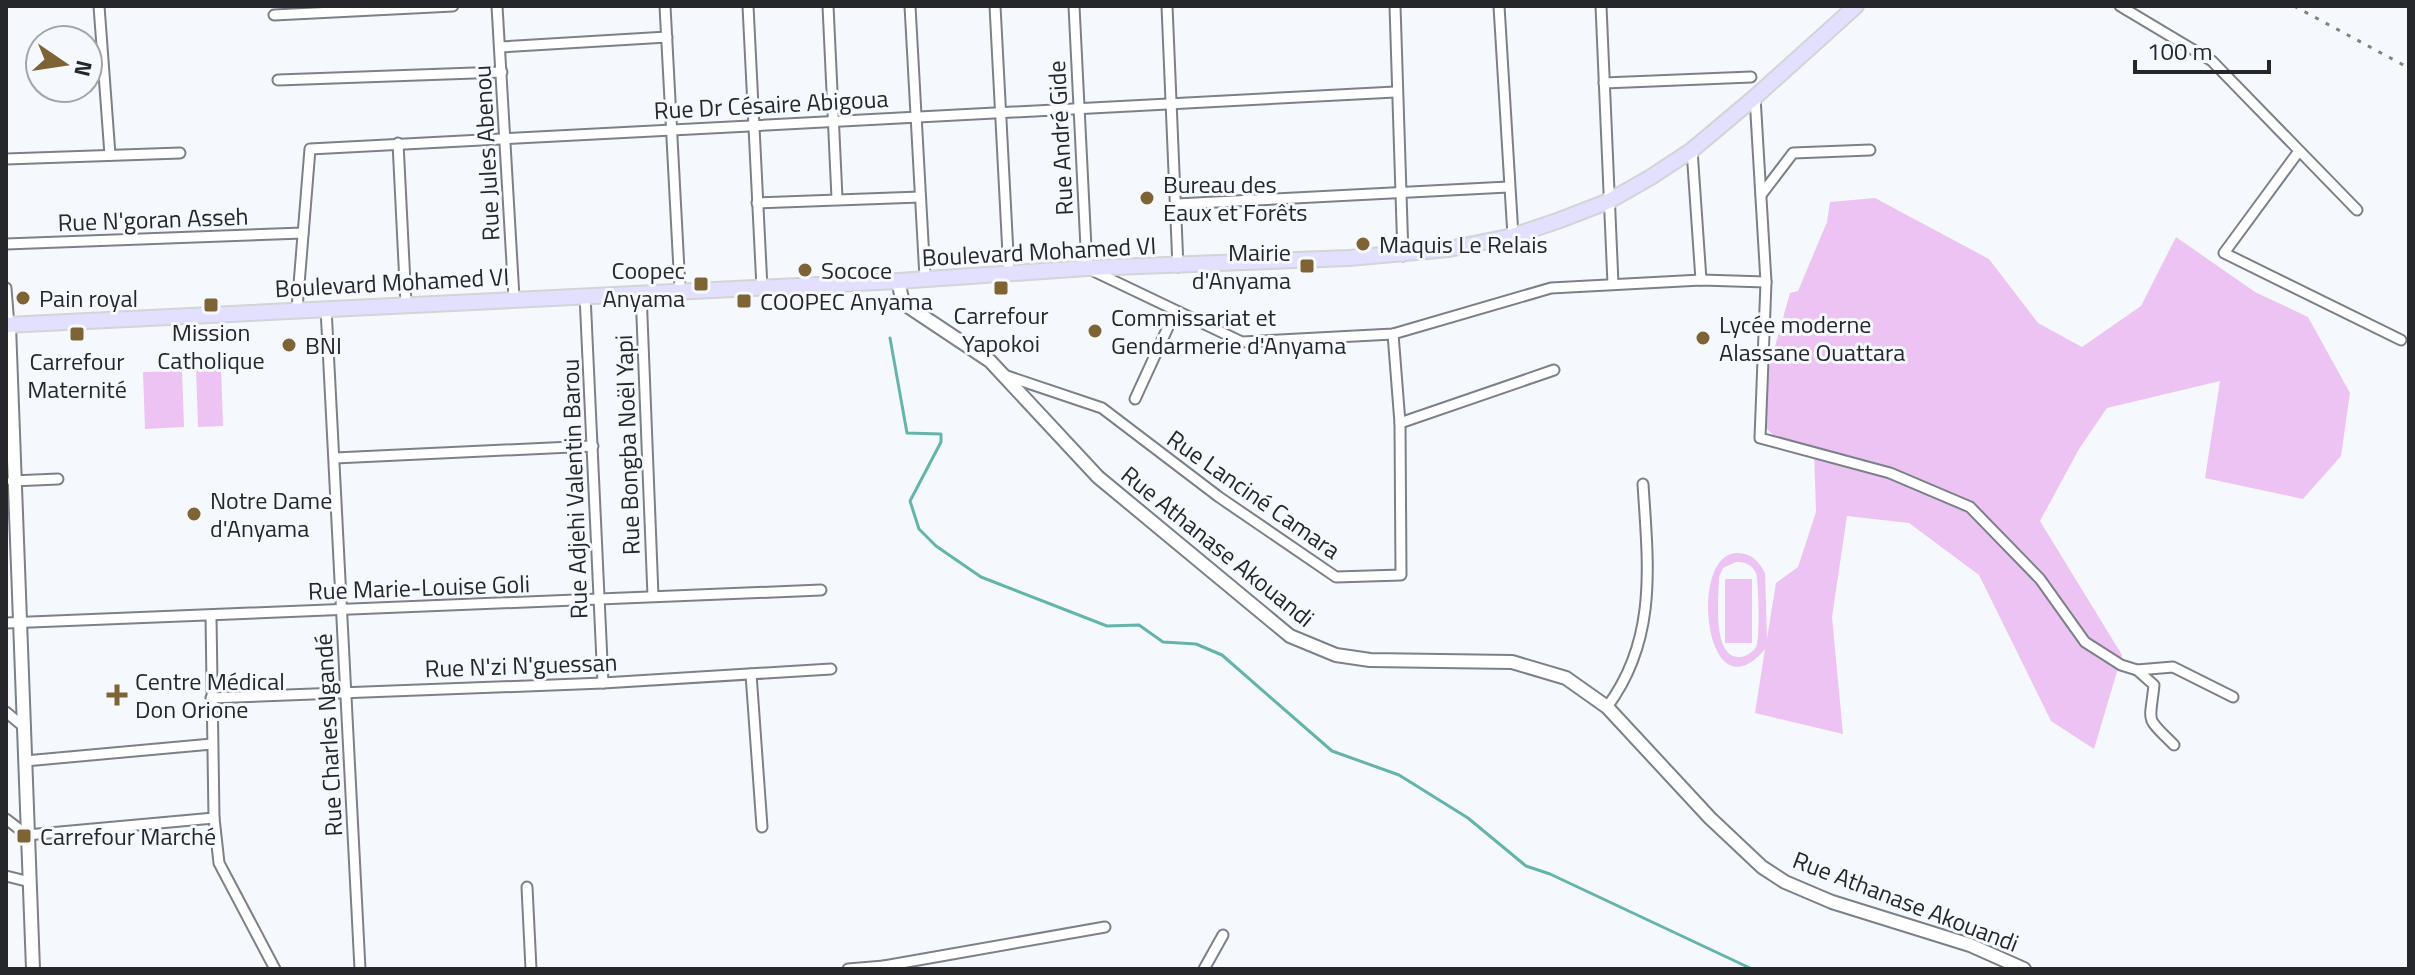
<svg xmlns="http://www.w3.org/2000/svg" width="2415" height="975" viewBox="0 0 2415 975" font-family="'Titillium Web',sans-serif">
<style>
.green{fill:#edc3f3;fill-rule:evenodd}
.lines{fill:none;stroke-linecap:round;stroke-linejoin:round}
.stream{stroke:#65b4aa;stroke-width:3}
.minor-casing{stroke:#7a8188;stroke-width:13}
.tertiary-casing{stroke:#7a8188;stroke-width:16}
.primary-casing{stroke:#d3d4d5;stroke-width:18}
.minor{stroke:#fff;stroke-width:9}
.tertiary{stroke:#fff;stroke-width:12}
.primary{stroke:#e2e0fe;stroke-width:14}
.rail{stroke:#7e8186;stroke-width:3;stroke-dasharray:4 8;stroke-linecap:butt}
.poi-dot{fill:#7e6335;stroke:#f5f9fe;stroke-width:3}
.labels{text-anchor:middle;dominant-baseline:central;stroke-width:6;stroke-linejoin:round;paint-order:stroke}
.street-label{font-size:24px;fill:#25272b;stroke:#f5f9fe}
.poi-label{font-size:24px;fill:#25272b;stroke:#f5f9fe;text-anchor:start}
</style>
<rect width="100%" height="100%" fill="#f5f9fe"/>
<g class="green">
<path d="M1875 198 1989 259 2038 323 2082 347 2141 306 2176 237 2255 292 2308 317 2350 393 2341 456 2303 499 2205 478 2220 381 2107 408 2079 449 2040 521 2122 655 2094 749 2051 721 1979 575 1909 523 1847 516 1832 617 1843 734 1755 713 1765 649C1706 720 1687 556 1736 553 1750 552 1759 561 1765 573L1767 638 1776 583 1798 567 1816 512 1814 450 1773 435 1765 427V382L1790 293 1798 291 1827 222 1830 202ZM1736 562C1744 562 1752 564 1756 573 1759 582 1760 640 1756 647 1753 652 1747 656 1741 657 1711 660 1719 596 1719 577L1723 568Z"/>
<polygon points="221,366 223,426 198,427 196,367"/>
<polygon points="182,371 184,427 145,429 143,372"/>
<rect x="1725" y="579" width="27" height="64"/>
</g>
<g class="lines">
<polyline class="stream" points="890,338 907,433 941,434 941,442 910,501 919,529 936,546 981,577 1107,626 1139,625 1163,642 1196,644 1222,655 1332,751 1399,775 1468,818 1526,866 1550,874 1752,969"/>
<g class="minor-casing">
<g id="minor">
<polyline points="99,6 110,155"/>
<polyline points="497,6 514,298"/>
<polyline points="665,6 680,289"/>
<polyline points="748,6 762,288"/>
<polyline points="828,6 837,198"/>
<polyline points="910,6 925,278"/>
<polyline points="995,6 1009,273"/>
<polyline points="1074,6 1087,268 1242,342 1393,334 1551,288 1701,280 1766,282"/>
<polyline points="1167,6 1178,267"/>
<polyline points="1395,6 1403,256"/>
<polyline points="1499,6 1513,236"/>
<polyline points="1601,6 1613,284"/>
<polyline points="2120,6 2212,61 2357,210"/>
<polyline points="274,15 453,6"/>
<polyline points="500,47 667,37"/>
<polyline points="278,80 502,72"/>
<polyline points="1604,83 1751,77"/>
<polyline points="1755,97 1766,282 1760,438 1890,473 1970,507 2040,579 2085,642 2121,665 2137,670 2173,667 2233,697"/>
<polyline points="398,143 406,304"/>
<polyline points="1692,150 1701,280"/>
<polyline points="2299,151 2224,253 2401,340"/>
<polyline points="6,159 180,153"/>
<polyline points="1761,195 1793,153 1870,150"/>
<polyline points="757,203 920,197"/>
<polyline points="1177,204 1508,187"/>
<polyline points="6,244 303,233"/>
<polyline points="6,288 9,326"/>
<polyline points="641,292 653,596"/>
<polyline points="585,295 603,683"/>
<polyline points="326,308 360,969"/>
<polyline points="297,309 310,149 1395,92"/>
<polyline points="1004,375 1102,408 1219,497 1336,577 1401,575 1400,423 1393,334"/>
<polyline points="1135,399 1175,312"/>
<polyline points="1400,423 1554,370"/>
<polyline points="335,458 593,446"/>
<polyline points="12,481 58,479"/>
<polyline points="211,616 214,818 219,863 275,969"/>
<polyline points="6,623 821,590"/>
<path d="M2137 670 2154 685C2150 725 2144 715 2174 745"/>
<polyline points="751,674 762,827"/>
<polyline points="211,698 603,683 831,669"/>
<path d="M1607 707C1658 639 1648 564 1643 484"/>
<polyline points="6,712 24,727"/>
<polyline points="25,761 212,744"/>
<polyline points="6,819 27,835 214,818"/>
<polyline points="6,876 30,882"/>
<polyline points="527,887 531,969"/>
<polyline points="884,966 1105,927"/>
<polyline points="848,969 884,966 884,969"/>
<polyline points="1204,969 1223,935"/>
</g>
</g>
<g class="tertiary-casing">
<g id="tertiary">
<polyline points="898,281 903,303 990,361 1098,477 1290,636 1336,655 1370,660 1512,662 1566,678 1607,707 1710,818 1762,867 1785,882 1832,902 1970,945 2024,969"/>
<polyline points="9,326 33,969"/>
</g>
</g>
<g class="primary-casing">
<polyline id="primary" points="6,325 898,281 1087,268 1349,258 1449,249 1513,236 1560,220 1609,201 1651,177 1692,150 1755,97 1856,6"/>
</g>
<use href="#minor" class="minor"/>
<use href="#tertiary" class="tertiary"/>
<use href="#primary" class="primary"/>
<polyline class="rail" points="2294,6 2409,68"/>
</g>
<g class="poi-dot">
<circle cx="1147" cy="198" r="8"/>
<circle cx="1363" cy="244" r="8"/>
<rect x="1299" y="258" width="16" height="16" rx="4"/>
<circle cx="805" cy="270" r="8"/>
<rect x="693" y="276" width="16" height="16" rx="4"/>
<rect x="993" y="280" width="16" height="16" rx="4"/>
<circle cx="23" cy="298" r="8"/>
<rect x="736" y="293" width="16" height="16" rx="4"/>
<rect x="203" y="297" width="16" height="16" rx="4"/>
<circle cx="1095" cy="331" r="8"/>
<rect x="69" y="326" width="16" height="16" rx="4"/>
<circle cx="1703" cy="338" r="8"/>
<circle cx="289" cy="345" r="8"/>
<circle cx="194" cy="514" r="8"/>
<path d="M113 683h8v8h8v8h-8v8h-8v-8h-8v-8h8z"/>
<rect x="16" y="828" width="16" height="16" rx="4"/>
</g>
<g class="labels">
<g class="street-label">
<text transform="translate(771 104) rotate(-3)">Rue Dr Césaire Abigoua</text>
<text transform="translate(1060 138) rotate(-93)">Rue André Gide</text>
<text transform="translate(486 153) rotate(-93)">Rue Jules Abenou</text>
<text transform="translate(153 219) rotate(-2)">Rue N'goran Asseh</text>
<text transform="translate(1039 251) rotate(-3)">Boulevard Mohamed VI</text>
<text transform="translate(392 282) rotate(-3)">Boulevard Mohamed VI</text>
<text transform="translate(627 445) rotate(-92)">Rue Bongba Noël Yapi</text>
<text transform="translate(574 489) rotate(-92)">Rue Adjehi Valentin Barou</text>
<text transform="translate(1254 494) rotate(35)">Rue Lanciné Camara</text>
<text transform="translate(1218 546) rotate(39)">Rue Athanase Akouandi</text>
<text transform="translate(419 587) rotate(-2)">Rue Marie-Louise Goli</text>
<text transform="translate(521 665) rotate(-2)">Rue N'zi N'guessan</text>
<text transform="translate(328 735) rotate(-93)">Rue Charles Ngandé</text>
<text transform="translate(1906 901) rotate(21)">Rue Athanase Akouandi</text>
</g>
<g class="poi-label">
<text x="1163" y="184">Bureau des<tspan x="1163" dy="28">Eaux et Forêts</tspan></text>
<text x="1379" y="244">Maquis Le Relais</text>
<text x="1291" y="252" text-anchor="end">Mairie<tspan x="1291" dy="28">d'Anyama</tspan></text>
<text x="685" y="270" text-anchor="end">Coopec<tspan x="685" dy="28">Anyama</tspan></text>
<text x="821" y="270">Sococe</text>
<text x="39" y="298">Pain royal</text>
<text x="760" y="301">COOPEC Anyama</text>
<text x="1001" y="315" text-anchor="middle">Carrefour<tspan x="1001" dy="28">Yapokoi</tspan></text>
<text x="1111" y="317">Commissariat et<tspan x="1111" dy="28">Gendarmerie d'Anyama</tspan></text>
<text x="1719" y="324">Lycée moderne<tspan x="1719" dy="28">Alassane Ouattara</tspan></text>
<text x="211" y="332" text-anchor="middle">Mission<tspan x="211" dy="28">Catholique</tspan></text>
<text x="305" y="345">BNI</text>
<text x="77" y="361" text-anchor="middle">Carrefour<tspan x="77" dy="28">Maternité</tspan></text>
<text x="210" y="500">Notre Dame<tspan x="210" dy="28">d'Anyama</tspan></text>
<text x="135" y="681">Centre Médical<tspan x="135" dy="28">Don Orione</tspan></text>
<text x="40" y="836">Carrefour Marché</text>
</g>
</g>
<rect width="2415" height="975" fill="none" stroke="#25272b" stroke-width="16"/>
<g transform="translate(64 64) rotate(103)"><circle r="38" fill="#f5f9fe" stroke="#a2a5aa" stroke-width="2"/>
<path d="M0-6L14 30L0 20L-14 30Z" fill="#7e6335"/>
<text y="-12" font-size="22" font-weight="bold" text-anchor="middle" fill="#25272b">N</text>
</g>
<path d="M2135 60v12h134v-12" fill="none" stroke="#25272b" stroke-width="4"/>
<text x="2147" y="60" font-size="24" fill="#25272b" stroke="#f5f9fe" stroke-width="6" paint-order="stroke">100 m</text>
</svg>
